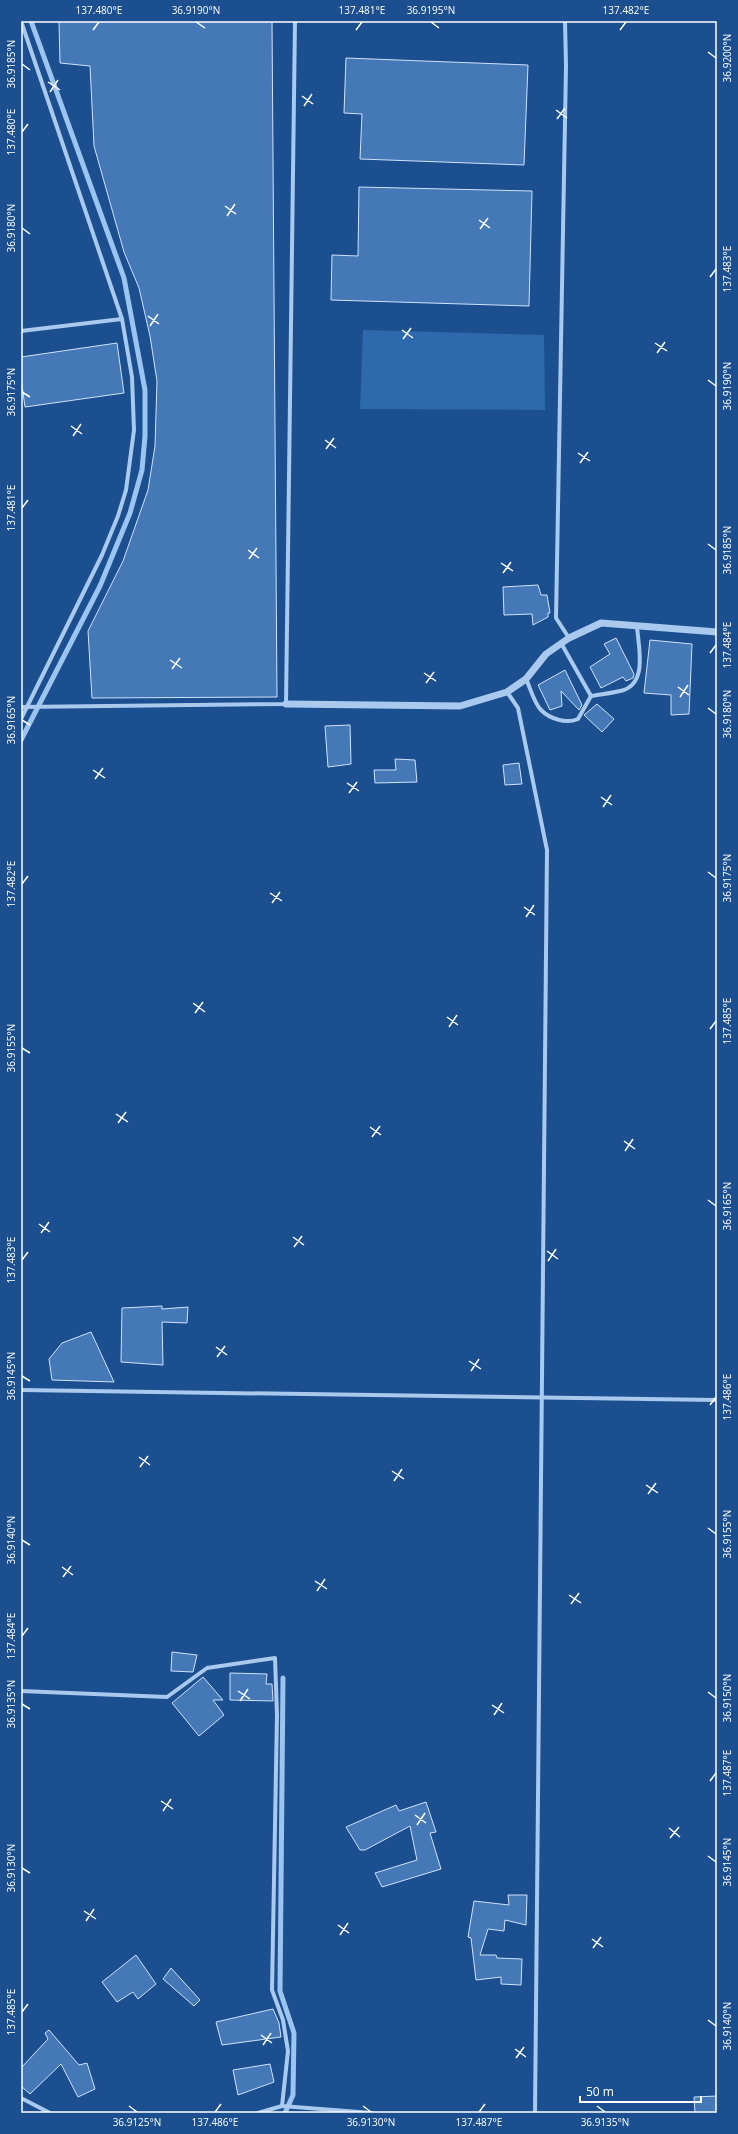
<svg xmlns="http://www.w3.org/2000/svg" width="738" height="2134" viewBox="0 0 738 2134" font-family="'Open Sans',sans-serif">
<style>
.green{fill:#2e69ad}
.lines{fill:none;stroke-linecap:round;stroke-linejoin:round}
.stream{stroke:#9cc4f0;stroke-width:5}
.building{fill:#4478b7;stroke:#cfe3fa}
.minor{stroke:#a9c9ee;stroke-width:4}
.tertiary{stroke:#a9c9ee;stroke-width:7}
.ticks{fill:none;stroke:#fff;stroke-width:1.5}
.neatline{fill:none;stroke:#fff;stroke-width:1.5}
.ticks-label{font-size:10px;text-anchor:middle;fill:#fff}
</style>
<rect width="100%" height="100%" fill="#1b4f8f"/>
<polygon class="green" points="363,330 544,335 545,410 360,409"/>
<g class="lines">
<g class="stream">
<polyline points="21,740 100,586 130,513 142,470 145,436 145,390 124,278 31,21"/>
<polyline points="283,1678 280,1991 294,2033 293,2095 285,2113"/>
</g>
</g>
<g class="building">
<polygon points="59,21 272,21 277,697 92,698 88,631 123,561 148,490 155,446 157,381 150,336 139,288 124,252 94,146 90,66 60,63"/>
<polygon points="346,58 528,65 524,165 360,159 362,114 344,113"/>
<polygon points="359,187 532,191 529,306 331,300 332,255 358,256"/>
<polygon points="117,343 124,393 25,407 21,378 21,357"/>
<polygon points="538,585 541,595 547,595 550,613 548,613 548,617 533,625 532,614 504,615 503,587"/>
<polygon points="616,638 634,674 633,678 626,681 623,677 601,688 590,667 610,654 604,644"/>
<polygon points="650,640 692,644 689,714 671,715 671,695 644,693"/>
<polygon points="565,670 582,705 579,710 561,691 562,706 550,710 538,685"/>
<polygon points="597,704 614,719 602,732 584,715"/>
<polygon points="350,725 351,764 328,767 325,726"/>
<polygon points="395,759 415,760 417,782 375,783 374,770 396,770"/>
<polygon points="519,763 522,784 505,785 503,765"/>
<polygon points="162,1306 162,1309 188,1307 187,1323 162,1322 163,1365 121,1362 122,1308"/>
<polygon points="91,1332 114,1382 52,1380 49,1359 62,1343"/>
<polygon points="172,1652 197,1655 193,1672 171,1671"/>
<polygon points="230,1673 267,1674 266,1684 272,1684 273,1701 230,1700"/>
<polygon points="203,1677 223,1700 213,1700 224,1715 199,1736 172,1703"/>
<polygon points="426,1802 436,1832 430,1833 441,1869 382,1887 375,1873 417,1860 410,1826 365,1850 360,1850 346,1827 396,1805 399,1811"/>
<polygon points="508,1895 527,1895 526,1925 505,1920 504,1931 488,1929 480,1955 496,1955 497,1958 522,1959 521,1985 501,1984 501,1977 476,1980 471,1938 468,1937 474,1901 509,1905"/>
<polygon points="136,1955 156,1984 138,1999 133,1992 117,2002 102,1982"/>
<polygon points="171,1968 200,2000 194,2006 163,1979"/>
<polygon points="273,2009 279,2023 281,2037 222,2045 216,2022"/>
<polygon points="49,2030 79,2065 87,2063 95,2089 78,2097 61,2064 30,2094 21,2086 21,2068 48,2039 45,2033"/>
<polygon points="270,2064 274,2082 238,2095 233,2070"/>
<polygon points="717,2096 717,2113 695,2113 694,2097"/>
</g>
<g class="lines">
<g class="minor">
<polyline points="565,21 566,66 556,618 569,638"/>
<polyline points="21,331 122,319"/>
<path d="M561 643 591 696C602 694 614 693 624 690 648 681 638 645 637 626"/>
<path d="M526 679C530 687 534 703 541 710 550 719 566 724 578 719L591 696"/>
<polyline points="507,692 518,708 547,850 535,2113"/>
<polyline points="21,707 286,704 295,21"/>
<polyline points="21,719 102,555 118,516 126,490 134,430 132,377 122,319 21,21"/>
<polyline points="21,1390 717,1400"/>
<polyline points="21,1691 167,1697 207,1668 275,1658 277,1715 272,1990 283,2020 288,2051 282,2106"/>
<polyline points="21,2098 50,2113"/>
<polyline points="258,2113 282,2106 372,2113"/>
</g>
<polyline class="tertiary" points="286,704 460,706 507,692 526,679 546,654 569,638 601,623 717,632"/>
</g>
<path class="ticks" d="M196 22 205 28M431 22 439 28M93 30 99 22M356 30 362 22M620 30 626 22M708 52 716 58M22 64 30 70M48 82 60 90M50 92 58 80M302 96 313 104M304 106 312 94M556 110 567 118M557 119 565 108M22 132 28 124M225 206 236 214M227 216 235 204M479 220 490 228M22 228 30 234M480 229 488 218M710 277 716 269M148 316 159 324M150 326 158 314M402 330 413 338M403 339 411 328M655 343 667 351M657 353 665 342M708 380 716 386M22 392 30 397M71 426 82 434M73 436 81 424M325 440 336 448M326 449 334 438M578 453 590 461M580 463 588 452M22 508 28 500M708 544 716 550M248 550 259 558M249 559 257 548M501 563 513 571M503 573 511 562M710 653 716 645M170 660 182 668M172 669 180 658M424 673 436 681M426 683 434 672M678 687 689 695M680 697 688 685M708 708 716 714M22 720 30 725M93 770 105 778M95 779 103 768M347 783 359 791M349 793 357 782M601 797 612 805M603 807 611 795M708 872 716 878M22 884 28 876M270 893 282 901M272 903 280 892M524 907 535 915M526 917 534 905M193 1003 205 1012M195 1013 203 1002M447 1017 458 1025M449 1027 457 1015M710 1029 716 1021M22 1048 30 1053M116 1114 128 1122M118 1123 126 1112M370 1127 381 1135M372 1137 380 1126M624 1141 635 1149M625 1151 633 1139M708 1200 716 1206M39 1224 50 1232M41 1233 49 1222M293 1237 304 1245M294 1247 302 1236M547 1251 558 1259M22 1260 28 1252M548 1261 556 1249M216 1347 227 1355M217 1357 225 1346M469 1361 481 1369M471 1371 479 1359M22 1376 30 1381M710 1405 716 1397M139 1457 150 1465M140 1467 148 1456M392 1471 404 1479M394 1481 402 1469M646 1485 658 1493M648 1494 656 1483M708 1528 716 1534M22 1540 30 1545M62 1567 73 1575M63 1577 71 1566M315 1581 327 1589M317 1591 325 1579M569 1595 581 1603M571 1604 579 1593M22 1636 28 1628M238 1691 250 1699M708 1692 716 1698M240 1701 248 1689M22 1704 30 1709M492 1705 504 1713M494 1715 502 1703M710 1781 716 1773M161 1801 173 1809M163 1811 171 1799M415 1815 426 1823M417 1825 425 1813M669 1828 680 1837M670 1838 679 1827M708 1856 716 1862M22 1868 30 1873M84 1911 96 1919M86 1921 94 1909M338 1925 349 1933M340 1935 348 1923M592 1939 603 1947M593 1948 601 1937M22 2012 28 2004M708 2020 716 2026M261 2035 272 2043M263 2045 271 2033M515 2049 526 2057M516 2058 524 2047M129 2106 137 2112M363 2106 371 2112M597 2106 605 2112M215 2112 221 2104M479 2112 485 2104"/>
<rect width="738" height="2134" fill="none" stroke="#1b4f8f" stroke-width="44"/>
<path d="M580 2096v6h121v-6" fill="none" stroke="#ffffff" stroke-width="2"/>
<text x="586" y="2096" font-size="12" fill="#ffffff" stroke="#1b4f8f" stroke-width="3" paint-order="stroke">50 m</text>
<rect x="22" y="22" width="694" height="2090" class="neatline"/>
<g class="ticks-label">
<text x="99" y="14">137.480°E</text>
<text x="196" y="14">36.9190°N</text>
<text x="362" y="14">137.481°E</text>
<text x="431" y="14">36.9195°N</text>
<text x="626" y="14">137.482°E</text>
<text transform="translate(727 58) rotate(-90)" y="4">36.9200°N</text>
<text transform="translate(11 64) rotate(-90)" y="4">36.9185°N</text>
<text transform="translate(11 132) rotate(-90)" y="4">137.480°E</text>
<text transform="translate(11 228) rotate(-90)" y="4">36.9180°N</text>
<text transform="translate(727 269) rotate(-90)" y="4">137.483°E</text>
<text transform="translate(727 386) rotate(-90)" y="4">36.9190°N</text>
<text transform="translate(11 392) rotate(-90)" y="4">36.9175°N</text>
<text transform="translate(11 508) rotate(-90)" y="4">137.481°E</text>
<text transform="translate(727 550) rotate(-90)" y="4">36.9185°N</text>
<text transform="translate(727 645) rotate(-90)" y="4">137.484°E</text>
<text transform="translate(727 714) rotate(-90)" y="4">36.9180°N</text>
<text transform="translate(11 720) rotate(-90)" y="4">36.9165°N</text>
<text transform="translate(727 878) rotate(-90)" y="4">36.9175°N</text>
<text transform="translate(11 884) rotate(-90)" y="4">137.482°E</text>
<text transform="translate(727 1021) rotate(-90)" y="4">137.485°E</text>
<text transform="translate(11 1048) rotate(-90)" y="4">36.9155°N</text>
<text transform="translate(727 1206) rotate(-90)" y="4">36.9165°N</text>
<text transform="translate(11 1260) rotate(-90)" y="4">137.483°E</text>
<text transform="translate(11 1376) rotate(-90)" y="4">36.9145°N</text>
<text transform="translate(727 1397) rotate(-90)" y="4">137.486°E</text>
<text transform="translate(727 1534) rotate(-90)" y="4">36.9155°N</text>
<text transform="translate(11 1540) rotate(-90)" y="4">36.9140°N</text>
<text transform="translate(11 1636) rotate(-90)" y="4">137.484°E</text>
<text transform="translate(727 1698) rotate(-90)" y="4">36.9150°N</text>
<text transform="translate(11 1704) rotate(-90)" y="4">36.9135°N</text>
<text transform="translate(727 1773) rotate(-90)" y="4">137.487°E</text>
<text transform="translate(727 1862) rotate(-90)" y="4">36.9145°N</text>
<text transform="translate(11 1868) rotate(-90)" y="4">36.9130°N</text>
<text transform="translate(11 2012) rotate(-90)" y="4">137.485°E</text>
<text transform="translate(727 2026) rotate(-90)" y="4">36.9140°N</text>
<text x="137" y="2126">36.9125°N</text>
<text x="215" y="2126">137.486°E</text>
<text x="371" y="2126">36.9130°N</text>
<text x="479" y="2126">137.487°E</text>
<text x="605" y="2126">36.9135°N</text>
</g>
</svg>
